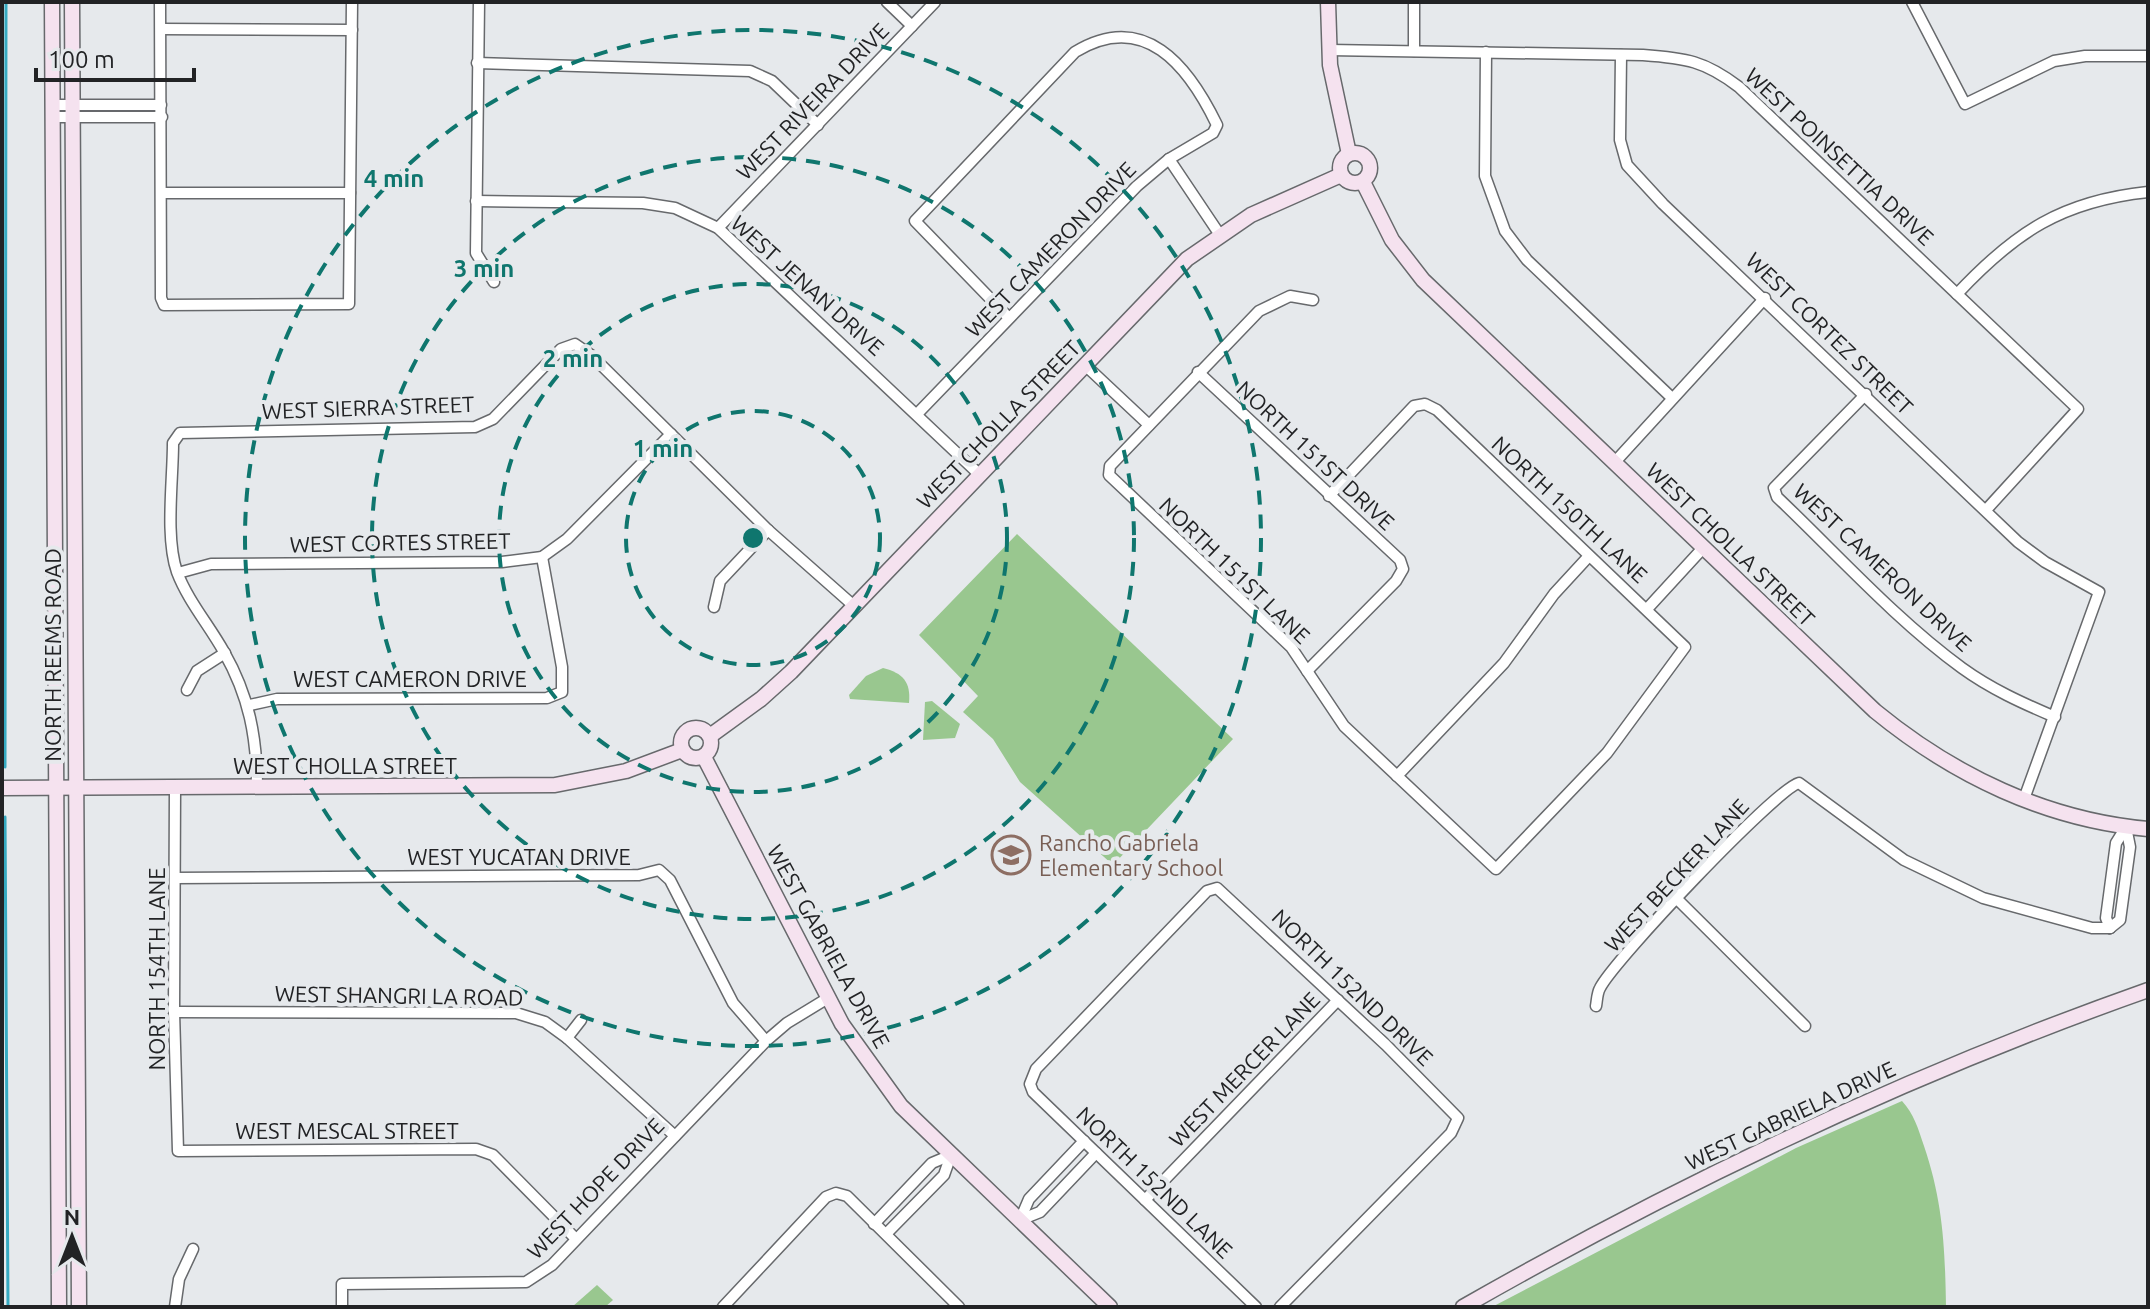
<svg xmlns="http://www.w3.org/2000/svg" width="2150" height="1309" viewBox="0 0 2150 1309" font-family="Ubuntu,sans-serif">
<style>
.green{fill:#99c78f}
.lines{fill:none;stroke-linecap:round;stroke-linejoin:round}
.stream{stroke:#36aac1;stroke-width:3}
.street-casing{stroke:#67696c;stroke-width:13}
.secondary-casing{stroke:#67696c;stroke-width:17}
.street{stroke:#fff;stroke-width:10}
.secondary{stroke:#f5e2ef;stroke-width:14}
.ring{fill:none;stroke:#0f766e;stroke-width:4;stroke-dasharray:14 10}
.labels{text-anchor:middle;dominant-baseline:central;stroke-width:8;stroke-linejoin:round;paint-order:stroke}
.street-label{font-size:22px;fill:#222325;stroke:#e6e9ec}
.education-label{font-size:22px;fill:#785e54;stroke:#e6e9ec;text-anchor:start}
.centre{fill:#0f766e;stroke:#e6e9ec;stroke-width:4}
.ring-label{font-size:24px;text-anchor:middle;font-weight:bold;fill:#0f766e;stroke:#e6e9ec;stroke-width:8;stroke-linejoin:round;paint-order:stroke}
</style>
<rect width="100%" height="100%" fill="#e6e9ec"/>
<g class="green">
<polygon points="1017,534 1233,739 1113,865 1020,782 993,739 963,712 978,696 919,635"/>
<path d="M883 668C903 673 911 682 909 703L850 699 849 695 866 676Z"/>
<polygon points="932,701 960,724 955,738 923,740 925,702"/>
<path d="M1902 1101C1914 1114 1918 1128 1924 1146 1943 1202 1945 1247 1946 1307H1492L1796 1148Z"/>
<polygon points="597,1285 613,1300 605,1307 572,1307"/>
</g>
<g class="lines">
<g class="stream">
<polyline points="5,767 6,2"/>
<polyline points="5,817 8,1307"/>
</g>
<g class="street-casing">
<g id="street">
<polyline points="160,2 161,298 164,305 349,304 352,2"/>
<polyline points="479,2 476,253 494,282"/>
<polyline points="887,2 912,26"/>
<polyline points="1912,2 1965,104 2054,61 2085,56 2148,56"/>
<polyline points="161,29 352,30"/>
<path d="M1329 50 1643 55C1686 58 1705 61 1739 87L2078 409 1986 510"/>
<polyline points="1414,51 1414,2"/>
<polyline points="1486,52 1485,176 1505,231 1527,260 1672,398"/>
<polyline points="1621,55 1620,140 1627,165 1663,204 2018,542 2045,562 2099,592 2024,799"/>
<polyline points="477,63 750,71 772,81 818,125"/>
<polyline points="52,105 161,105"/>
<polyline points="52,117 162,117"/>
<polyline points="1169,159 1220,235"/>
<polyline points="162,193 350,193"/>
<polyline points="476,201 643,203 675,208 718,228 980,475"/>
<polyline points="718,228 935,2"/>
<path d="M1957 294C2015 232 2062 201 2148 192"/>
<polyline points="1313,300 1290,296 1259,311 1110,466 1109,475 1291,647 1344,726 1496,869 1607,753 1685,647 1437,410 1425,404 1414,406 1329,496"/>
<polyline points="1085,365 1149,425"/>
<polyline points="1198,372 1400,560 1403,569 1396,581 1307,671"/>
<path d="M1866 394 1774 488 1777 497C1837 554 1895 619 1962 668 1991 689 2022 703 2055 717"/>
<path d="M918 413 1137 186 1169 159 1213 133 1217 125C1188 65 1144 10 1075 52L915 221 1009 318"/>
<polyline points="1614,463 1765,298"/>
<polyline points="178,573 211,564 502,562 542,557 567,539 671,434"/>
<polyline points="714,607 720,581 768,530"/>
<polyline points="1647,609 1703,548"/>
<polyline points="187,690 197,671 225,653"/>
<polyline points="250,705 277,699 547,698 562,692 562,667 542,557"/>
<polyline points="1397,776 1504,663 1554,594 1589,556"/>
<polyline points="175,788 174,1012 178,1151 476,1149 493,1155 576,1239"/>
<path d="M257 788C257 737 249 696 224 652 209 625 188 601 177 572 165 537 173 481 173 443L180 433 475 427 493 419 561 349 575 344 591 355 768 530 854 606"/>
<polyline points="175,878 639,875 659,870 670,880 733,1003 766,1041"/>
<polyline points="1677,899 1805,1026"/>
<polyline points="2110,928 2120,920 2130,847 2126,827"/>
<polyline points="2110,928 2106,918 2116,843 2126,827"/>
<path d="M1596 1006C1597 1001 1597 993 1600 988 1613 961 1776 789 1799 783L1904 860 1983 898 2092 928H2110"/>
<polyline points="174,1012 516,1013 545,1022 567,1038 675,1136"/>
<polyline points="567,1038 581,1020"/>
<polyline points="1145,1200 1338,1000"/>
<polyline points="1020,1220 1040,1212 1096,1153"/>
<polyline points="1020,1220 1029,1199 1084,1141"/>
<polyline points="874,1224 932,1163 951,1155"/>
<polyline points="886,1234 944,1175 951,1155"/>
<polyline points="175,1307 179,1279 193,1249"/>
<polyline points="342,1307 342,1284 526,1282 552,1265 766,1041 787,1023 828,998"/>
<polyline points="723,1307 826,1197 836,1193 847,1196 959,1307"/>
<polyline points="1256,1307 1033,1092 1030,1084 1036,1069 1207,891 1217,888 1386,1045 1458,1118 1451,1133 1280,1307"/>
</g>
</g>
<g class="secondary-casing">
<g id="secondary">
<polyline points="52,2 59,1307"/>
<polyline points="72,2 79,1307"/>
<polyline points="1328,2 1330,65 1349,154"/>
<circle cx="1355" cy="168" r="15"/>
<path d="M1363 182 1392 240 1423 280 1875 711C1953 775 2046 820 2148 829"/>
<circle cx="696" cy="743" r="15"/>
<polyline points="710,736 761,699 791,672 1187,259 1251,215 1341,175"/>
<polyline points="704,757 842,1024 901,1106 1110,1307"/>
<polyline points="2,788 555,785 626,771 682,750"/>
<path d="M1463 1307C1682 1182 1910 1074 2148 990"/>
</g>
</g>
<use href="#street" class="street"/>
<use href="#secondary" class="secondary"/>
</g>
<g class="ring">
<circle cx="753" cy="538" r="127"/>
<circle cx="753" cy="538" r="254"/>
<circle cx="753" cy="538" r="381"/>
<circle cx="753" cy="538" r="508"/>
</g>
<defs>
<g id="school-ring" transform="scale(2)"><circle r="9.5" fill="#e6e9ec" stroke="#8d6e63" stroke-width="1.5"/><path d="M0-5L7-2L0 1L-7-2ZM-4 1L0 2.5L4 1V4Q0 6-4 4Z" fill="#8d6e63"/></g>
</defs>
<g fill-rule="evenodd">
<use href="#school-ring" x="1011" y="855"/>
</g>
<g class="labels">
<g class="street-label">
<text transform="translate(812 101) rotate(-46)">WEST RIVEIRA DRIVE</text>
<text transform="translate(1840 156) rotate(43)">WEST POINSETTIA DRIVE</text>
<text transform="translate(1050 249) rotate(-46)">WEST CAMERON DRIVE</text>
<text transform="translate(808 285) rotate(42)">WEST JENAN DRIVE</text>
<text transform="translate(1830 333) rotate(44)">WEST CORTEZ STREET</text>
<text transform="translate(368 407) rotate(-2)">WEST SIERRA STREET</text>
<text transform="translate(998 424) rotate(-46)">WEST CHOLLA STREET</text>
<text transform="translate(1316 455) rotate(43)">NORTH 151ST DRIVE</text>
<text transform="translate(1570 509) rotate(43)">NORTH 150TH LANE</text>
<text transform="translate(400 542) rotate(-1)">WEST CORTES STREET</text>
<text transform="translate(1731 544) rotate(44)">WEST CHOLLA STREET</text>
<text transform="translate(1883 567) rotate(43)">WEST CAMERON DRIVE</text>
<text transform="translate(1235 570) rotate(44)">NORTH 151ST LANE</text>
<text transform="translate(52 655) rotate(-90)">NORTH REEMS ROAD</text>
<text x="410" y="678">WEST CAMERON DRIVE</text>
<text x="345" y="765">WEST CHOLLA STREET</text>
<text x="519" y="856">WEST YUCATAN DRIVE</text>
<text transform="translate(1676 875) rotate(-47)">WEST BECKER LANE</text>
<text transform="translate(829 946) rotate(61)">WEST GABRIELA DRIVE</text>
<text transform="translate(156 969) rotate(-90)">NORTH 154TH LANE</text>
<text transform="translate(1353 987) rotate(44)">NORTH 152ND DRIVE</text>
<text transform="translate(399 995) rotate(1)">WEST SHANGRI LA ROAD</text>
<text transform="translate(1244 1069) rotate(-46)">WEST MERCER LANE</text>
<text transform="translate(1790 1115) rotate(-25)">WEST GABRIELA DRIVE</text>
<text x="347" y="1130">WEST MESCAL STREET</text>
<text transform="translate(1155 1182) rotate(44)">NORTH 152ND LANE</text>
<text transform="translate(595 1188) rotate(-46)">WEST HOPE DRIVE</text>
</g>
<g class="education-label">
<text x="1039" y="842">Rancho Gabriela<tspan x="1039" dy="25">Elementary School</tspan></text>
</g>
</g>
<circle cx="753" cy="538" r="12" class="centre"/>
<g class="ring-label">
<text x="394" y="187">4 min</text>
<text x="484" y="277">3 min</text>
<text x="573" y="367">2 min</text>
<text x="663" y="457">1 min</text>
</g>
<rect width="2150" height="1309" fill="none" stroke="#222325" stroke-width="8"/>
<g transform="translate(72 1237)" stroke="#e6e9ec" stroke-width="6" paint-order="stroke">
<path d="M0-6L14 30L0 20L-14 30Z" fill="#222325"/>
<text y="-12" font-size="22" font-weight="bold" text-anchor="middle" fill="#222325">N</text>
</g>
<path d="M36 68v12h158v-12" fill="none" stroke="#222325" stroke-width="4"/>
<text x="48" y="68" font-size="24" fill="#222325" stroke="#e6e9ec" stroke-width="6" paint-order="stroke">100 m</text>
</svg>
